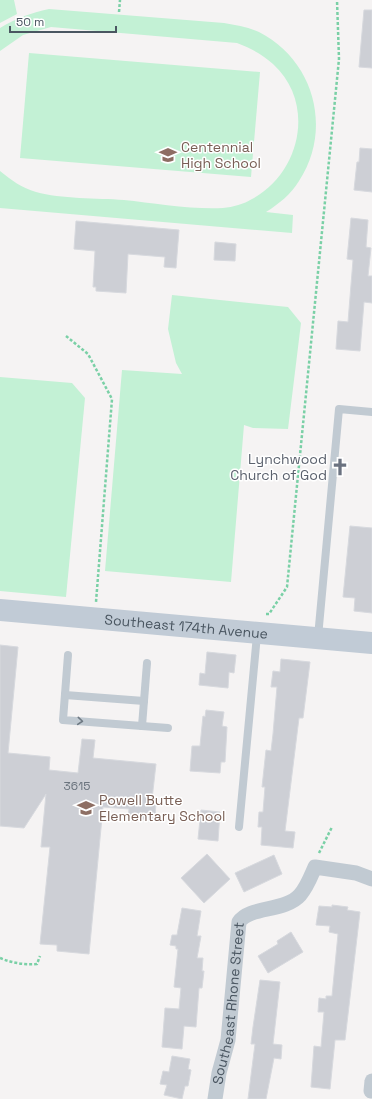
<svg xmlns="http://www.w3.org/2000/svg" width="372" height="1099" viewBox="0 0 372 1099" font-family="'Space Grotesk',sans-serif">
<style>
.green{fill:#c3f1d5}
.building{fill:#cdcfd5;stroke:#d7d9de}
.lines{fill:none;stroke-linecap:round;stroke-linejoin:round}
.path{stroke:#7ad0a6;stroke-width:2.5;stroke-dasharray:3 2;stroke-linecap:butt}
.lane{stroke:#c1cad2;stroke-width:8}
.street{stroke:#c1cad2;stroke-width:15}
.secondary{stroke:#c1cbd6;stroke-width:22}
.oneway{stroke:#6e7983}
.labels{text-anchor:middle;dominant-baseline:central;stroke-width:3;stroke-linejoin:round;paint-order:stroke}
.number-label{font-size:12px;fill:#6b747e}
.education-label{font-size:14px;fill:#785e54;stroke:#fff;text-anchor:start}
.worship-label{font-size:14px;fill:#5b616d;stroke:#fff;text-anchor:end}
.street-label{font-size:14px;fill:#4a5661;stroke:#fff}
</style>
<rect width="100%" height="100%" fill="#f5f3f3"/>
<g class="green">
<polygon points="0,0 14,0 17,14 0,23"/>
<path d="M49 9 224 23C236 25 248 27 259 32 314 60 333 129 299 181 291 194 279 204 266 212L293 215 292 233 0 208V171C11 180 22 188 36 192 61 199 97 198 124 200 153 203 195 210 223 208 233 207 244 204 252 199 301 173 316 103 273 64 262 54 250 48 237 43L51 27 23 35 0 51V28C16 18 31 13 49 9Z"/>
<polygon points="29,53 260,72 251,177 20,158"/>
<polygon points="172,295 288,307 301,323 288,429 253,428 244,425 231,582 105,571 122,370 182,374 176,363 168,329"/>
<polygon points="0,377 72,383 85,398 66,597 0,591"/>
</g>
<g class="building">
<polygon points="364,10 372,10 372,68 359,67"/>
<polygon points="360,148 372,149 372,192 354,190 357,162 359,162"/>
<polygon points="351,218 368,220 366,247 371,248 368,276 372,276 372,303 364,302 360,351 336,349 338,321 348,322 353,260 347,259"/>
<polygon points="76,221 179,230 176,268 164,267 165,257 128,254 126,293 96,291 96,287 93,287 95,251 74,249"/>
<polygon points="215,242 236,244 235,261 214,260"/>
<polygon points="350,526 372,528 372,613 354,611 355,598 343,597"/>
<polygon points="0,645 18,647 8,753 50,757 49,770 78,773 82,739 95,740 93,758 156,764 152,799 156,799 155,820 128,818 129,809 103,807 89,954 57,951 57,945 40,944 50,847 41,847 46,794 24,828 0,826"/>
<polygon points="207,652 236,655 234,673 229,672 228,688 199,685 200,673 205,674"/>
<polygon points="281,659 310,662 303,718 299,718 298,726 285,831 295,832 293,848 261,845 262,827 258,827 259,812 263,812 265,787 262,787 266,750 271,751 273,734 277,687 271,687 273,671 280,672"/>
<polygon points="206,710 224,712 222,726 227,727 225,762 221,762 220,773 190,771 192,746 200,746 203,716 205,717"/>
<polygon points="201,810 220,812 218,841 198,839"/>
<polygon points="207,854 230,879 204,903 181,878"/>
<polygon points="274,855 282,874 244,892 235,873"/>
<polygon points="332,905 348,907 347,910 360,912 345,1040 335,1040 330,1089 311,1087 314,1046 321,1047 324,1012 318,1012 319,998 326,999 326,996 332,996 338,934 329,932 330,926 316,925 319,906 332,907"/>
<polygon points="182,908 201,911 197,936 201,936 197,958 203,958 202,971 204,971 202,988 199,988 196,1027 184,1026 182,1049 162,1047 165,1008 179,1009 181,988 174,987 178,949 176,949 176,946 170,945 172,935 177,935"/>
<polygon points="291,932 303,952 268,973 258,956 278,944 277,941"/>
<polygon points="260,980 280,982 273,1044 282,1045 281,1059 274,1058 266,1099 248,1099 255,1044 251,1044 253,1027"/>
<polygon points="172,1056 190,1059 188,1069 191,1070 188,1086 185,1086 182,1099 164,1095 167,1085 160,1084 163,1071 169,1072"/>
</g>
<g class="lines">
<g class="path">
<polyline points="119,12 120,0"/>
<polyline points="66,336 88,354 112,399 96,602"/>
<polyline points="266,614 269,614 287,587 339,59 337,0"/>
<polyline points="319,853 332,827"/>
<path d="M0 958C12 963 24 965 37 964L40 956"/>
</g>
<g class="lane">
<polyline points="318,637 339,409 372,412"/>
<polyline points="68,655 63,720 168,728"/>
<polyline points="65,695 144,701"/>
<polyline points="142,726 147,663"/>
<polyline points="239,827 257,635"/>
</g>
<g class="street">
<polyline points="371,1091 372,1081"/>
<path id="s1" d="M215 1099 219 1073 228 1040 239 922C249 906 285 912 300 895 307 887 311 876 315 867L356 873 372 879"/>
</g>
<path class="secondary" id="s2" d="M0 610 372 643"/>
</g>
<defs><path id="oneway-chevron" d="M-2-3.5L2.5 0L-2 3.5" fill="none" stroke-width="1.6" stroke-linecap="round" stroke-linejoin="round"/></defs>
<use class="oneway" href="#oneway-chevron" transform="translate(80 721) rotate(5)"/>
<defs>
<g id="school-bare" transform="scale(1.38)"><path d="M0-5L7-2L0 1L-7-2ZM-4 1L0 2.5L4 1V4Q0 6-4 4Z" fill="#8d6e63" stroke="#fff" stroke-width="2.5" paint-order="stroke"/></g>
<g id="church-bare" transform="scale(1.38)"><path d="M-1.2-6h2.4v3.5h3.3v2.4h-3.3V6h-2.4V-.1h-3.3v-2.4h3.3Z" fill="#6b7280" stroke="#fff" stroke-width="2.5" paint-order="stroke"/></g>
</defs>
<g fill-rule="evenodd">
<use href="#school-bare" x="168" y="155"/>
<use href="#church-bare" x="340" y="467"/>
<use href="#school-bare" x="86" y="808"/>
</g>
<g class="labels">
<g class="number-label">
<text x="77" y="786">3615</text>
</g>
<g class="education-label">
<text x="181" y="147">Centennial<tspan x="181" dy="16">High School</tspan></text>
<text x="99" y="800">Powell Butte<tspan x="99" dy="16">Elementary School</tspan></text>
</g>
<g class="worship-label">
<text x="327" y="459">Lynchwood<tspan x="327" dy="16">Church of God</tspan></text>
</g>
<g class="street-label">
<text stroke="none"><textPath href="#s2" startOffset="187">Southeast 174th Avenue</textPath></text>
<text stroke="none"><textPath href="#s1" startOffset="97">Southeast Rhone Street</textPath></text>
</g>
</g>
<path d="M10 26v6h106v-6" fill="none" stroke="#4a5661" stroke-width="2"/>
<text x="16" y="26" font-size="12" fill="#4a5661" stroke="#ffffff" stroke-width="3" paint-order="stroke">50 m</text>
</svg>
